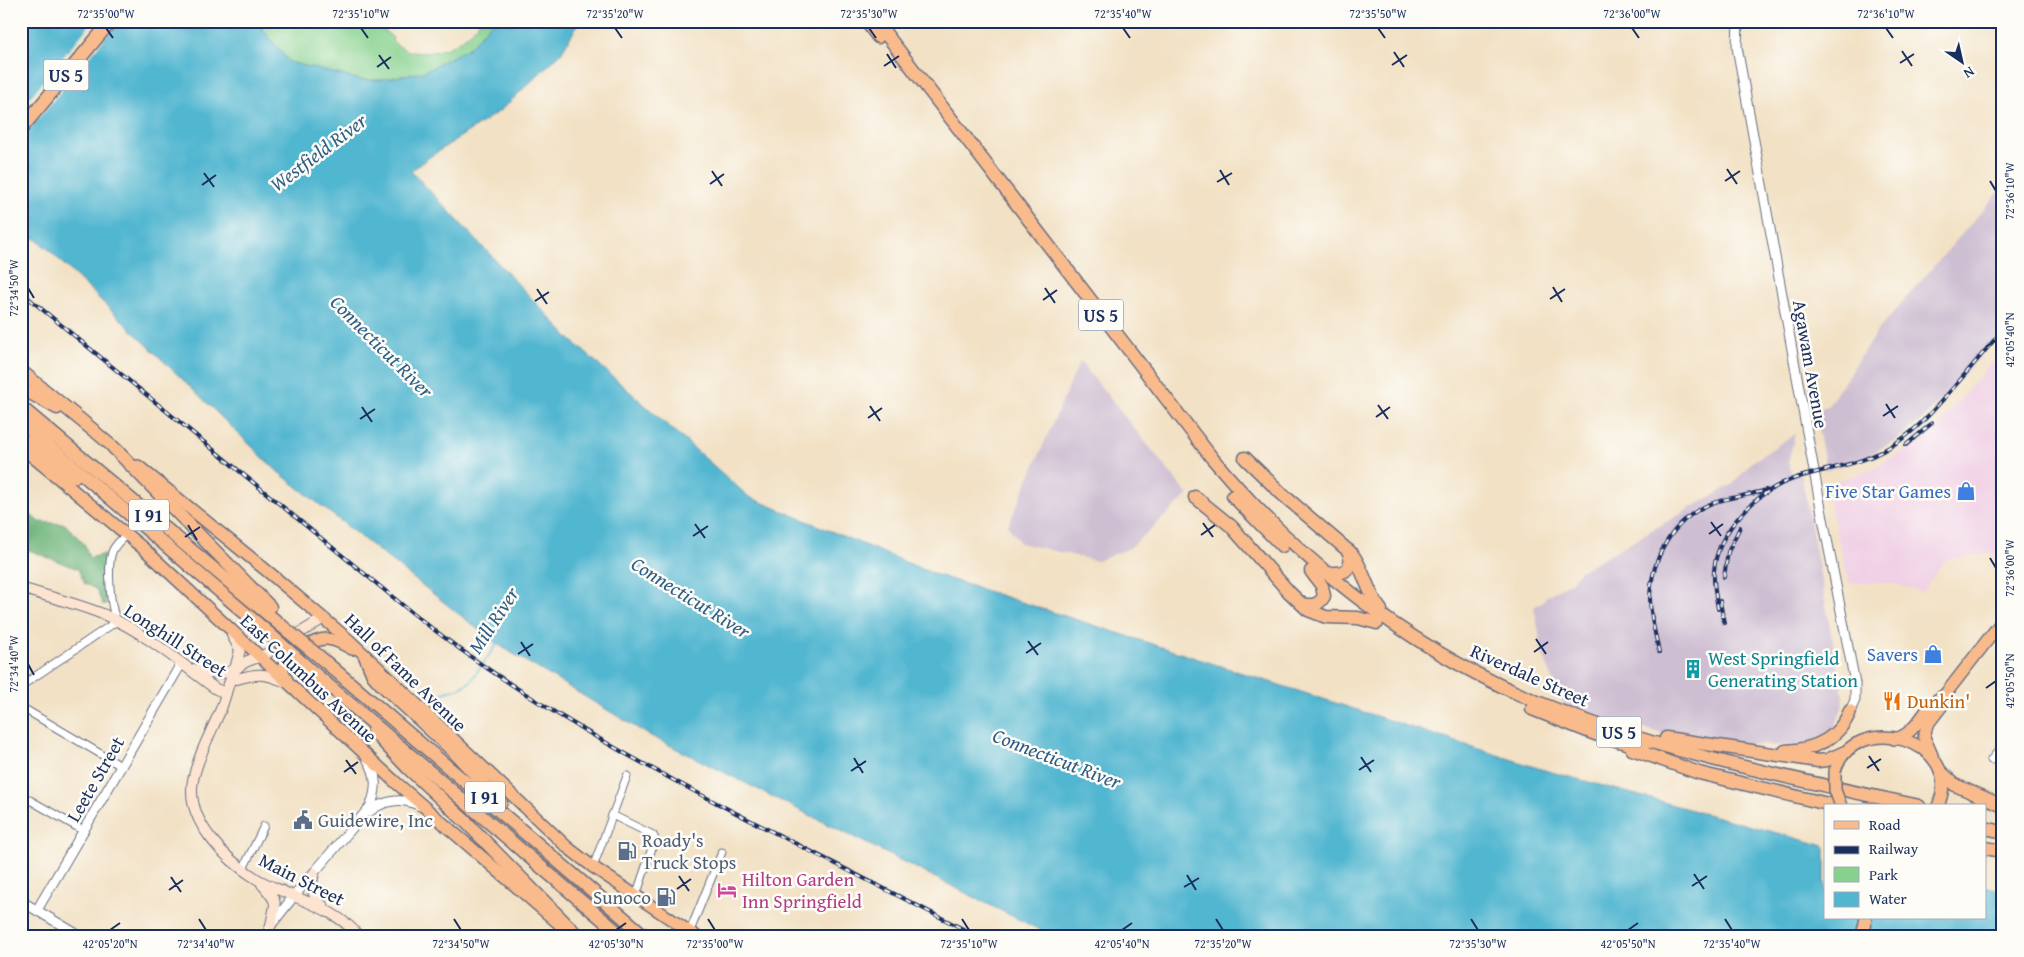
<svg xmlns="http://www.w3.org/2000/svg" width="2024" height="957" viewBox="0 0 2024 957" font-family="'Gentium Book Plus',serif">
<style>
.built{fill:#f0d0e5}
.industrial{fill:#cebed2}
.green{fill:#86d18e;stroke:#508076}
.forest{fill:#6cb379;stroke:#44716c}
.water{fill:#51b6d0;stroke:#367297}
.pier{fill:#f2e1c4}
.lines{fill:none;stroke-linecap:round;stroke-linejoin:round}
.stream{stroke:#51b6d0;stroke-width:2}
.minor-casing{stroke:#666d82;stroke-width:9}
.tertiary-casing{stroke:#666d82;stroke-width:11}
.secondary-casing{stroke:#666d82;stroke-width:12}
.primary-casing{stroke:#666d82;stroke-width:14}
.motorway-casing{stroke:#666d82;stroke-width:15}
.minor{stroke:#fff;stroke-width:7}
.tertiary{stroke:#fff;stroke-width:9}
.secondary{stroke:#fde4d1;stroke-width:10}
.primary{stroke:#fabb8c;stroke-width:11}
.motorway{stroke:#fabb8c;stroke-width:12}
.rail-casing{stroke:#1b2f5e;stroke-width:4}
.rail{stroke:#fdfcf7;stroke-width:2;stroke-dasharray:5.5;stroke-linecap:butt}
.primary-bridge-casing{stroke:#666d82;stroke-width:14;stroke-linecap:butt}
.motorway-bridge-casing{stroke:#666d82;stroke-width:15;stroke-linecap:butt}
.primary-bridge{stroke:#fabb8c;stroke-width:11}
.motorway-bridge{stroke:#fabb8c;stroke-width:12}
.ticks{fill:none;stroke:#1b2f5e;stroke-width:2}
.labels{text-anchor:middle;dominant-baseline:central;stroke-width:5;stroke-linejoin:round;paint-order:stroke}
.shield{fill:#fdfcf7;stroke:#5f6c8c;stroke-width:1}
.shield-label{font-size:18px;font-weight:bold;fill:#1b2f5e}
.street-label{font-size:19px;fill:#1b2f5e;stroke:#fdfcf7}
.shop-label{font-size:19px;fill:#366cbe;stroke:#fdfcf7;text-anchor:end}
.culture-label{font-size:19px;fill:#0d838f;stroke:#fdfcf7;text-anchor:start}
.food-label{font-size:19px;fill:#c56008;stroke:#fdfcf7;text-anchor:start}
.service-label{font-size:19px;fill:#4e5e75;stroke:#fdfcf7;text-anchor:start}
.hotel-label{font-size:19px;fill:#b23c85;stroke:#fdfcf7;text-anchor:start}
.water-label{font-size:20px;font-style:italic;fill:#2e5e86;stroke:#fdfcf7}
.neatline{fill:none;stroke:#1b2f5e;stroke-width:2}
.ticks-label{font-size:12px;text-anchor:middle;fill:#1b2f5e}
</style>
<rect width="100%" height="100%" fill="#fdfcf7"/>
<filter id="ink" filterUnits="userSpaceOnUse"><feTurbulence type="fractalNoise" baseFrequency=".02" numOctaves="2"/><feDisplacementMap in="SourceGraphic" scale="10" xChannelSelector="R" yChannelSelector="G"/><feConvolveMatrix kernelMatrix="1 2 1 2 8 2 1 2 1" color-interpolation-filters="sRGB"/></filter>
<filter id="wash" filterUnits="userSpaceOnUse"><feTurbulence type="fractalNoise" baseFrequency=".0096" numOctaves="4" result="noise"/><feDisplacementMap in="SourceGraphic" scale="20" xChannelSelector="R" yChannelSelector="G"/><feGaussianBlur stdDeviation="1.12" result="paint"/><feColorMatrix in="noise" values="0 0 0 0 0 0 0 0 0 0 0 0 0 0 0 0 0 1.4 0 .05"/><feComposite in="paint" operator="in"/></filter>
<g filter="url(#wash)">
<rect width="100%" height="100%" fill="#f2e1c4"/>
<polygon class="built" points="2003,349 2003,563 1990,553 1945,560 1922,592 1891,583 1849,583 1825,485 1872,469 1929,436"/>
<g class="industrial">
<polygon points="2003,187 2003,331 1924,418 1895,441 1855,462 1826,470 1815,410 1828,406 1878,330"/>
<polygon points="1080,361 1188,495 1130,548 1097,561 1020,543 1008,526"/>
<polygon points="1795,434 1788,462 1792,475 1801,473 1844,702 1836,725 1825,735 1809,743 1791,746 1712,743 1678,737 1589,715 1564,706 1543,655 1534,607 1545,600 1545,597 1572,581 1580,571 1733,484 1752,462"/>
</g>
<path class="green" d="M256 21H373L393 38 392 41C418 66 463 48 480 21H493L469 48 423 72 380 80H361L289 62Z"/>
<polygon class="forest" points="21,507 39,522 65,524 85,545 89,558 104,554 103,568 106,604 103,605 96,589 85,584 78,569 21,547"/>
<polygon class="water" points="21,21 256,21 289,62 361,80 380,80 423,72 469,48 493,21 582,21 577,26 561,53 501,110 428,158 411,171 570,339 749,497 934,574 1544,770 1825,846 1825,918 1985,918 1985,886 2003,891 2003,936 1052,936 649,735 497,644 277,471 47,248 21,228"/>
<polygon class="pier" points="93,21 119,21 21,139 21,108"/>
<g class="lines">
<polyline class="stream" points="422,699 460,688 470,682 497,644"/>
</g>
</g>
<g filter="url(#ink)">
<g class="lines">
<g class="minor-casing">
<g id="minor">
<path d="M21 686 117 621C110 608 107 567 112 552 115 544 121 540 127 534"/>
<polyline points="21,707 121,766"/>
<polyline points="1991,760 2003,745"/>
<polyline points="21,795 84,831"/>
<polyline points="612,815 653,835 655,839 636,896"/>
<polyline points="593,867 627,776"/>
<polyline points="243,869 264,826"/>
<polyline points="690,931 722,852"/>
</g>
</g>
<g class="tertiary-casing">
<g id="tertiary">
<polyline points="1738,21 1737,47 1819,498 1855,683 1855,700 1850,711"/>
<path d="M369 812C384 800 402 797 420 806"/>
<polyline points="21,901 80,936"/>
<polyline points="37,910 181,664"/>
<path d="M266 936 271 925 294 896 370 807C377 790 378 775 367 759"/>
</g>
</g>
<g class="secondary-casing">
<g id="secondary">
<path d="M21 588C49 597 78 604 105 615 146 633 180 663 216 689L226 693"/>
<path d="M324 618 261 657C227 663 231 683 221 709 211 732 198 756 193 780 185 821 226 860 257 879 267 885 278 889 289 894 315 905 340 914 359 936"/>
<path d="M194 669C208 674 221 676 235 669L240 650 232 635"/>
<path d="M237 679C258 673 263 673 284 681"/>
<path d="M314 873C310 887 312 897 324 907"/>
<path d="M262 884C279 905 276 899 271 925"/>
</g>
</g>
<g class="primary-casing">
<g id="primary">
<polyline points="93,430 119,452"/>
<polyline points="21,447 144,549 393,780 564,928"/>
<polyline points="138,466 272,575 350,641 567,847 593,867 696,936"/>
<path d="M287 680 282 669C285 657 314 639 326 639 336 639 344 645 352 649"/>
<path d="M1894 739C1914 735 1921 715 1934 702 1938 699 1943 696 1947 693"/>
<polyline points="1932,755 1924,737 1927,725 1941,707 1947,692 2003,620"/>
<path d="M1835 771C1853 709 1967 739 1938 806"/>
<polyline points="1862,936 1866,918"/>
</g>
</g>
<g class="motorway-casing">
<g id="motorway">
<polyline points="866,21 878,37"/>
<path d="M876 21 1212 458C1296 558 1401 642 1521 695 1647 750 1785 777 1919 806"/>
<polyline points="21,129 111,21"/>
<polyline points="21,371 93,430"/>
<polyline points="21,388 57,408"/>
<polyline points="21,407 277,622"/>
<polyline points="21,422 265,630"/>
<polyline points="21,438 74,477"/>
<polyline points="113,447 270,607"/>
<path d="M1245 458 1282 494 1352 554C1365 571 1367 593 1381 610"/>
<polyline points="1233,496 1282,546"/>
<polyline points="1195,497 1231,526 1289,592 1308,610 1326,617 1358,618 1377,623"/>
<path d="M1326 573C1343 574 1354 572 1349 551"/>
<path d="M1302 604C1311 606 1319 606 1324 596L1322 586 1311 571"/>
<polyline points="365,656 373,675 381,684 452,750 501,802"/>
<polyline points="322,659 645,936"/>
<polyline points="307,667 622,936"/>
<polyline points="1532,709 1595,734 1643,748"/>
<polyline points="373,731 408,768 466,822 578,936"/>
<polyline points="1666,738 1818,761 1827,760 1845,752"/>
<polyline points="1632,749 1699,773 1836,806"/>
<path d="M1785 751C1814 750 1839 739 1850 711"/>
<polyline points="1941,772 1955,785 2003,806"/>
<polyline points="1985,828 2003,832"/>
<polyline points="1985,848 2003,851"/>
</g>
</g>
<use href="#minor" class="minor"/>
<use href="#tertiary" class="tertiary"/>
<use href="#secondary" class="secondary"/>
<use href="#primary" class="primary"/>
<use href="#motorway" class="motorway"/>
<g class="rail-casing">
<g id="rail">
<path d="M21 292 405 607C506 689 613 749 728 809 811 852 894 894 977 936"/>
<polyline points="1906,445 1932,423"/>
<polyline points="1724,577 1728,552 1740,527"/>
<polyline points="1720,601 1724,623"/>
<path d="M1718 609C1716 596 1713 584 1714 571 1717 530 1758 490 1796 478 1834 466 1863 466 1899 441 1920 427 1936 407 1953 388 1970 369 1986 349 2003 330"/>
<path d="M1659 652C1656 635 1650 617 1650 599 1651 559 1672 520 1710 504 1728 497 1748 496 1766 490"/>
</g>
</g>
<use href="#rail" class="rail"/>
<g class="primary-bridge-casing">
<polyline id="primary-bridge" points="1835,771 1835,790 1841,806"/>
</g>
<g class="motorway-bridge-casing">
<g id="motorway-bridge">
<polyline points="277,622 322,659"/>
<polyline points="265,630 307,667"/>
</g>
</g>
<use href="#primary-bridge" class="primary-bridge"/>
<use href="#motorway-bridge" class="motorway-bridge"/>
</g>
</g>
<path class="ticks" d="M106 28 113 38M361 28 368 38M615 28 622 38M869 28 876 38M1123 28 1130 38M1378 28 1385 38M1632 28 1639 38M1886 28 1893 38M1902 51 1912 66M1394 52 1404 67M887 54 896 68M379 55 389 69M1900 63 1914 54M1392 65 1407 55M884 66 899 56M377 67 391 57M1727 169 1737 184M1220 170 1229 185M712 171 722 186M204 173 214 187M1725 181 1740 171M1990 181 1996 191M1217 182 1232 173M710 184 724 174M202 185 216 175M1553 287 1562 302M28 288 34 298M1045 288 1055 303M537 289 547 304M1550 299 1565 289M1043 300 1057 290M535 301 549 292M1986 347 1996 340M1886 404 1895 418M1378 405 1388 419M870 406 880 421M362 407 372 422M1883 416 1898 406M1376 417 1390 407M868 418 882 408M360 419 375 409M1711 522 1721 536M1203 523 1213 537M695 524 705 538M188 525 197 540M1709 534 1723 524M1201 535 1215 525M693 536 708 526M185 537 200 527M1990 558 1996 568M1536 639 1546 654M1028 641 1038 655M521 642 530 656M1534 652 1548 642M1026 653 1041 643M518 654 533 644M28 664 34 675M1986 688 1996 681M1869 756 1879 771M1361 757 1371 772M854 758 863 773M346 760 356 774M1867 768 1881 759M1359 770 1374 760M851 771 866 761M344 772 358 762M1694 874 1704 889M1187 875 1196 890M679 876 689 891M171 877 181 892M1692 886 1707 876M1184 887 1199 878M677 889 691 879M169 890 183 880M199 919 206 930M454 919 461 930M708 919 715 930M962 919 969 930M1216 919 1223 930M1471 919 1478 930M1725 919 1732 930M110 930 120 923M616 930 626 923M1122 930 1132 923M1628 930 1638 923"/>
<defs>
<g id="shop-bare" transform="scale(1.5)"><path d="M-5-2.5h2.3a2.7 3.5 0 0 1 5.4 0H5L5.5 6h-11ZM-1.5-2.5h3a1.5 2.3 0 0 0-3 0Z" fill="#3f7fe0" stroke="#fdfcf7" stroke-width="2.5" paint-order="stroke"/></g>
<g id="building-bare" transform="scale(1.5)"><path d="M-4-6H4V6H1V3H-1V6H-4ZM-2.5-4.3h1.7v1.8h-1.7ZM.8-4.3h1.7v1.8H.8ZM-2.5-1h1.7V.8h-1.7ZM.8-1h1.7V.8H.8Z" fill="#0f9aa8" stroke="#fdfcf7" stroke-width="2.5" paint-order="stroke"/></g>
<g id="restaurant-bare" transform="scale(1.5)"><path d="M-5-6h1v4h1v-4h1v4h1v-4h1v5L-1.5 .5V6h-2V.5L-5-1ZM5-6V6H3V1.5H1.5Q1.5-4 5-6Z" fill="#e8710a" stroke="#fdfcf7" stroke-width="2.5" paint-order="stroke"/></g>
<g id="civic-bare" transform="scale(1.5)"><path d="M-.6-6.5H3V-4.5H.6V-3L4-1V1h2V6H-6V1h2V-1L-.6-3ZM-1.2 2.5V6h2.4V2.5Z" fill="#5c6f8a" stroke="#fdfcf7" stroke-width="2.5" paint-order="stroke"/></g>
<g id="fuel-bare" transform="scale(1.5)"><path d="M-5.5-6h7V0h2V4h1.3V-2.5L3-4.5l.8-.8L6-3V5H2.5V1h-1V6h-7ZM-4.2-4.7v3.2H.2V-4.7Z" fill="#5c6f8a" stroke="#fdfcf7" stroke-width="2.5" paint-order="stroke"/></g>
<g id="hotel-bare" transform="scale(1.5)"><path d="M-6-4.5h1.5V1H6V5H4.5V3h-9V5H-6ZM-4 0a1.8 1.8 0 1 1 3.6 0ZM.5 0V-2.5h3Q6-2.5 6 0Z" fill="#d1479c" stroke="#fdfcf7" stroke-width="2.5" paint-order="stroke"/></g>
</defs>
<g fill-rule="evenodd">
<use href="#shop-bare" x="1966" y="491"/>
<use href="#shop-bare" x="1933" y="654"/>
<use href="#building-bare" x="1693" y="669"/>
<use href="#restaurant-bare" x="1892" y="701"/>
<use href="#civic-bare" x="303" y="820"/>
<use href="#fuel-bare" x="627" y="851"/>
<use href="#hotel-bare" x="727" y="890"/>
<use href="#fuel-bare" x="666" y="897"/>
</g>
<g class="labels">
<g class="shield">
<rect x="43.5" y="59.5" width="45" height="31" rx="4"/>
<rect x="1078.5" y="299.5" width="45" height="31" rx="4"/>
<rect x="129" y="499.5" width="40" height="31" rx="4"/>
<rect x="1596.5" y="716.5" width="45" height="31" rx="4"/>
<rect x="465" y="781.5" width="40" height="31" rx="4"/>
</g>
<g class="shield-label">
<text x="66" y="75">US 5</text>
<text x="1101" y="315">US 5</text>
<text x="149" y="515">I 91</text>
<text x="1619" y="732">US 5</text>
<text x="485" y="797">I 91</text>
</g>
<g class="street-label">
<text transform="translate(1811 364) rotate(80)">Agawam Avenue</text>
<text transform="translate(176 640) rotate(33)">Longhill Street</text>
<text transform="translate(406 672) rotate(44)">Hall of Fame Avenue</text>
<text transform="translate(1530 675) rotate(24)">Riverdale Street</text>
<text transform="translate(309 678) rotate(43)">East Columbus Avenue</text>
<text transform="translate(95 779) rotate(-60)">Leete Street</text>
<text transform="translate(302 879) rotate(27)">Main Street</text>
</g>
<g class="shop-label">
<text x="1951" y="491">Five Star Games</text>
<text x="1918" y="654">Savers</text>
</g>
<g class="culture-label">
<text x="1708" y="658">West Springfield<tspan x="1708" dy="22">Generating Station</tspan></text>
</g>
<g class="food-label">
<text x="1907" y="701">Dunkin'</text>
</g>
<g class="service-label">
<text x="318" y="820">Guidewire, Inc</text>
<text x="642" y="840">Roady's<tspan x="642" dy="22">Truck Stops</tspan></text>
<text x="651" y="897" text-anchor="end">Sunoco</text>
</g>
<g class="hotel-label">
<text x="742" y="879">Hilton Garden<tspan x="742" dy="22">Inn Springfield</tspan></text>
</g>
<g class="water-label">
<text transform="translate(318 152) rotate(-37)">Westfield River</text>
<text transform="translate(382 346) rotate(45)">Connecticut River</text>
<text transform="translate(691 597) rotate(32)">Connecticut River</text>
<text transform="translate(493 620) rotate(-57)">Mill River</text>
<text transform="translate(1057 758) rotate(21)">Connecticut River</text>
</g>
</g>
<rect width="2024" height="957" fill="none" stroke="#fdfcf7" stroke-width="55"/>
<rect x="1824" y="804" width="162" height="115" fill="#fdfcf7" stroke="#a3aaba"/>
<rect x="1834" y="821" width="25" height="8" fill="#fabb8c" stroke="#a3aaba"/>
<text x="1869" y="830" font-size="15" fill="#1b2f5e">Road</text>
<rect x="1834" y="846" width="25" height="8" fill="#1b2f5e" stroke="#a3aaba"/>
<text x="1869" y="854" font-size="15" fill="#1b2f5e">Railway</text>
<rect x="1834" y="867" width="25" height="15" fill="#86d18e" stroke="#a3aaba"/>
<text x="1869" y="880" font-size="15" fill="#1b2f5e">Park</text>
<rect x="1834" y="892" width="25" height="15" fill="#51b6d0" stroke="#a3aaba"/>
<text x="1869" y="904" font-size="15" fill="#1b2f5e">Water</text>
<g transform="translate(1962 62) rotate(146)" stroke="#fdfcf7" stroke-width="4" paint-order="stroke">
<path d="M0-4L9 19L0 12L-9 19Z" fill="#1b2f5e"/>
<text y="-8" font-size="14" font-weight="bold" text-anchor="middle" fill="#1b2f5e">N</text>
</g>
<rect x="28" y="28" width="1968" height="902" class="neatline"/>
<g class="ticks-label">
<text x="106" y="18">72°35'00"W</text>
<text x="361" y="18">72°35'10"W</text>
<text x="615" y="18">72°35'20"W</text>
<text x="869" y="18">72°35'30"W</text>
<text x="1123" y="18">72°35'40"W</text>
<text x="1378" y="18">72°35'50"W</text>
<text x="1632" y="18">72°36'00"W</text>
<text x="1886" y="18">72°36'10"W</text>
<text transform="translate(2010 191) rotate(-90)" y="4">72°36'10"W</text>
<text transform="translate(14 288) rotate(-90)" y="4">72°34'50"W</text>
<text transform="translate(2010 340) rotate(-90)" y="4">42°05'40"N</text>
<text transform="translate(2010 568) rotate(-90)" y="4">72°36'00"W</text>
<text transform="translate(14 664) rotate(-90)" y="4">72°34'40"W</text>
<text transform="translate(2010 681) rotate(-90)" y="4">42°05'50"N</text>
<text x="110" y="948">42°05'20"N</text>
<text x="206" y="948">72°34'40"W</text>
<text x="461" y="948">72°34'50"W</text>
<text x="616" y="948">42°05'30"N</text>
<text x="715" y="948">72°35'00"W</text>
<text x="969" y="948">72°35'10"W</text>
<text x="1122" y="948">42°05'40"N</text>
<text x="1223" y="948">72°35'20"W</text>
<text x="1478" y="948">72°35'30"W</text>
<text x="1628" y="948">42°05'50"N</text>
<text x="1732" y="948">72°35'40"W</text>
</g>
</svg>
